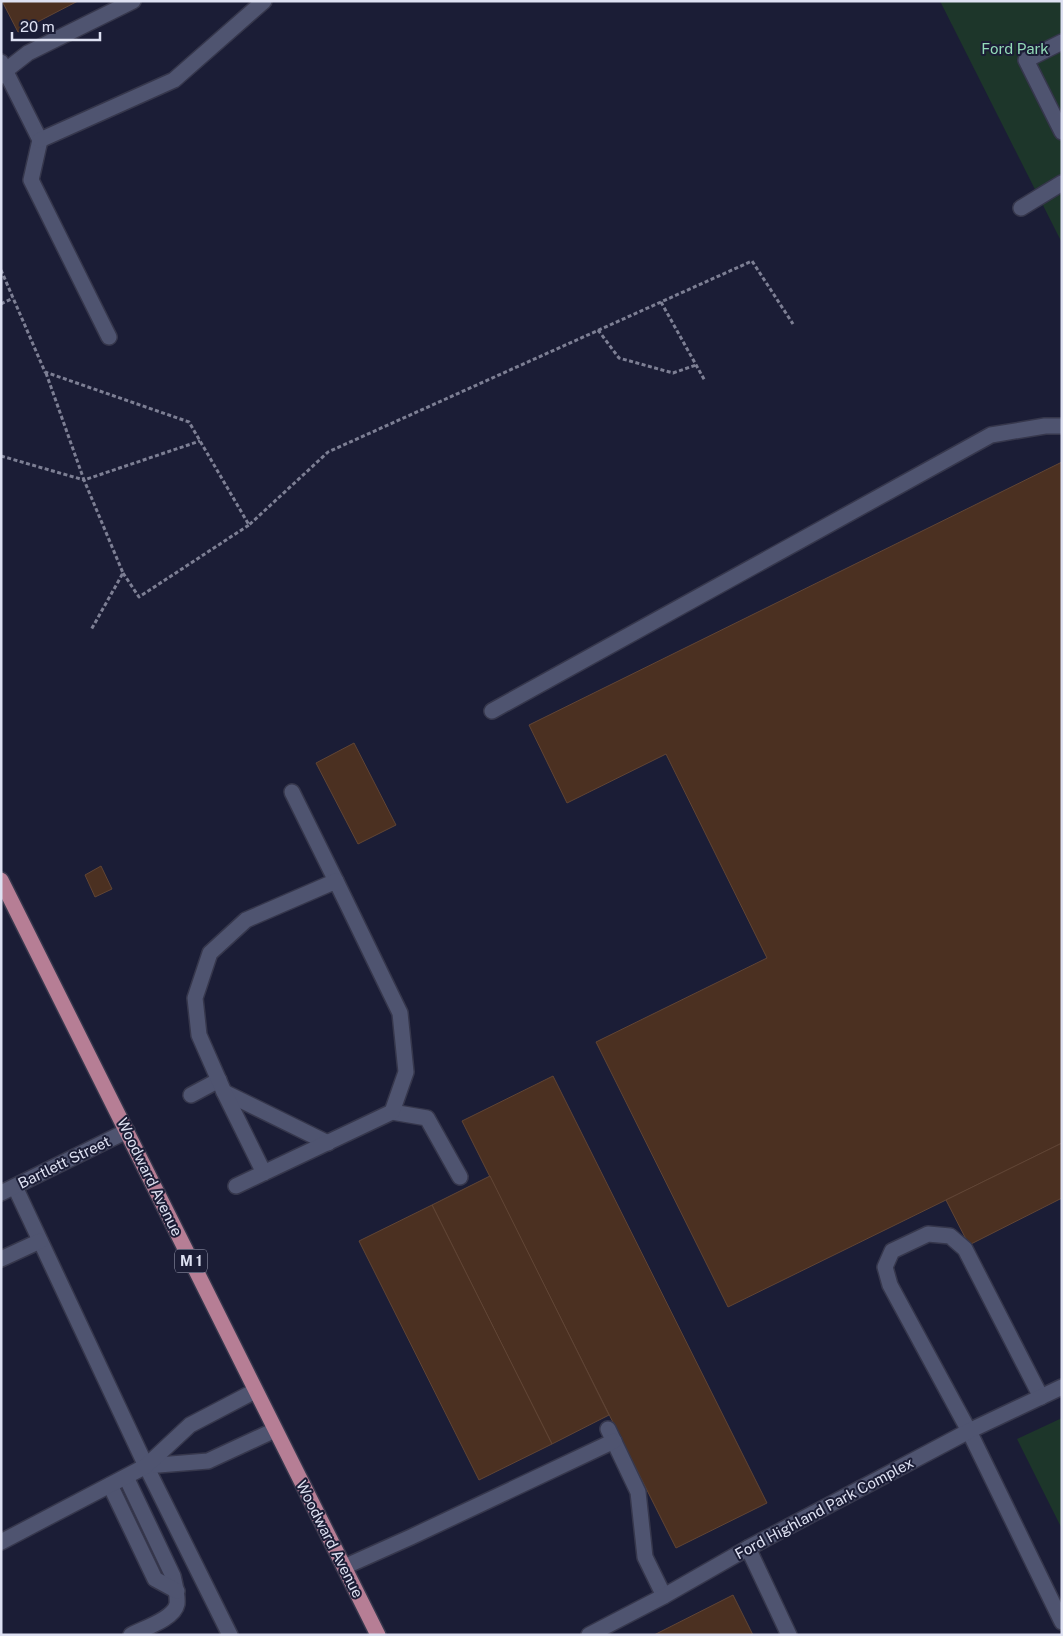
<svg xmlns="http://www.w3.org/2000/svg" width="1063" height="1636" viewBox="0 0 1063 1636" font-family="'Public Sans',sans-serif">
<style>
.green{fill:#1d362a}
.building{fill:#4b3021;stroke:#614535}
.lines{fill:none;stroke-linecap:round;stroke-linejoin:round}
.lane-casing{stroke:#36374c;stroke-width:18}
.street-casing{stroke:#36374c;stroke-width:18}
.primary-casing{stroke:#36374c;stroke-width:18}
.path{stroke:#7d7f94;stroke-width:3;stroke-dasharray:4 2.5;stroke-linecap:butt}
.lane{stroke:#4f5470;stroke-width:15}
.street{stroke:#4f5470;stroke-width:15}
.primary{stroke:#b67e95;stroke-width:15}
.labels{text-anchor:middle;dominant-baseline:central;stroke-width:4;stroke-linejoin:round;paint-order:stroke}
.shield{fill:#1b1d36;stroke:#a4a6ba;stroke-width:1}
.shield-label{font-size:14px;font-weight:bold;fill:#dee1f2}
.park-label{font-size:15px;fill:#93dbb8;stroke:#1b1d36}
.street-label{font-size:15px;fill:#dee1f2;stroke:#1b1d36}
</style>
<rect width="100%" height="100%" fill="#1b1d36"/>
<g class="green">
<polygon points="940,1 1062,1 1062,243"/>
<polygon points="1062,1418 1062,1529 1017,1439"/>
</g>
<g class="building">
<polygon points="2,1 78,1 18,32"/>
<polygon points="1062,462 1062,1143 728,1307 596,1042 767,958 666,754 567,803 529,725"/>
<polygon points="354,743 396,825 358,844 316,763"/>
<polygon points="101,866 112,889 95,897 85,875"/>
<polygon points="553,1076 767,1503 676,1548 462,1121"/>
<polygon points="1062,1143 1062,1198 969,1245 946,1200"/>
<polygon points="490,1176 609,1415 552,1444 432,1205"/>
<polygon points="432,1205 552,1444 479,1480 359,1241"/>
<polygon points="733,1595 753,1635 654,1635"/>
</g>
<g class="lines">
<g class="lane-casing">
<g id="lane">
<polyline points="1062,42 1026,60 1062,132"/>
<polyline points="1,62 40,140 31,180 109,337"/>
<polyline points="1,76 5,71 28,53 133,1"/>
<polyline points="40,140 174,80 264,1"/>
<polyline points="1021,208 1062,183"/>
<polyline points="492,711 991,435 1045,426 1062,426"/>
<polyline points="292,792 336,881"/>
<polyline points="224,1092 328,1143"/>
<polyline points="191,1095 219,1080"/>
<polyline points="392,1112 427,1118 460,1177"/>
<polyline points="236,1186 392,1112 406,1072 400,1013 336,881 246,920 210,953 195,998 199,1035 224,1092 264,1173"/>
<polyline points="15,1187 146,1466 230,1635"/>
<polyline points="1,1259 40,1241"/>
<polyline points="1041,1397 965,1249 950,1236 928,1234 892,1251 885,1267 890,1285 969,1431 1062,1622"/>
<polyline points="608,1429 638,1492 645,1557 664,1596"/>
<polyline points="146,1466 208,1461 275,1430"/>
<path d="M126 1477 173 1576C175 1585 178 1595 177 1604 174 1619 144 1628 131 1635"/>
<polyline points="110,1485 155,1579 177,1591"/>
<polyline points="1,1542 146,1466 190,1425 255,1391"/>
<polyline points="748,1548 789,1635"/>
<polyline points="344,1567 411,1537 614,1441"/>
<polyline points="589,1635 664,1596 748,1548 969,1431 1062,1387"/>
</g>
</g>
<g class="street-casing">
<polyline id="street" points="1,1193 127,1131"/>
</g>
<g class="primary-casing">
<polyline id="primary" points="1,880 378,1635"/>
</g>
<g class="path">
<polyline points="1,270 45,372 189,422 249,525 328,452 752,261 793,324"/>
<polyline points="661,302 705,381"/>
<polyline points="1,304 13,298"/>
<polyline points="598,330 619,358 673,373 696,365"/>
<polyline points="46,373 84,480 200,441"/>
<polyline points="1,456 84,480 123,573 91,630"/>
<polyline points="123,573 139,597 249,525"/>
</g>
<use href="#lane" class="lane"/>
<use href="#street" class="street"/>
<use href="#primary" class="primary"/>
</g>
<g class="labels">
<rect class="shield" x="175" y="1249.5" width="32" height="23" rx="4"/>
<g class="shield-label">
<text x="191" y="1261">M 1</text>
</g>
<g class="park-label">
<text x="1015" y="48">Ford Park</text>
</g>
<g class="street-label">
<text transform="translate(64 1162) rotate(-26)">Bartlett Street</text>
<text transform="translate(150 1177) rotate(64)">Woodward Avenue</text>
<text transform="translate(824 1508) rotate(-28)">Ford Highland Park Complex</text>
<text transform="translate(330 1539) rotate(63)">Woodward Avenue</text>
</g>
</g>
<rect width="1063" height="1636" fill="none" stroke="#dee1f2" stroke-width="5"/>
<path d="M12 32v8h88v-8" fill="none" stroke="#dee1f2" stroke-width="2.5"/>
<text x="20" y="32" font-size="15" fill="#dee1f2" stroke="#1b1d36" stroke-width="4" paint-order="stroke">20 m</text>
</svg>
